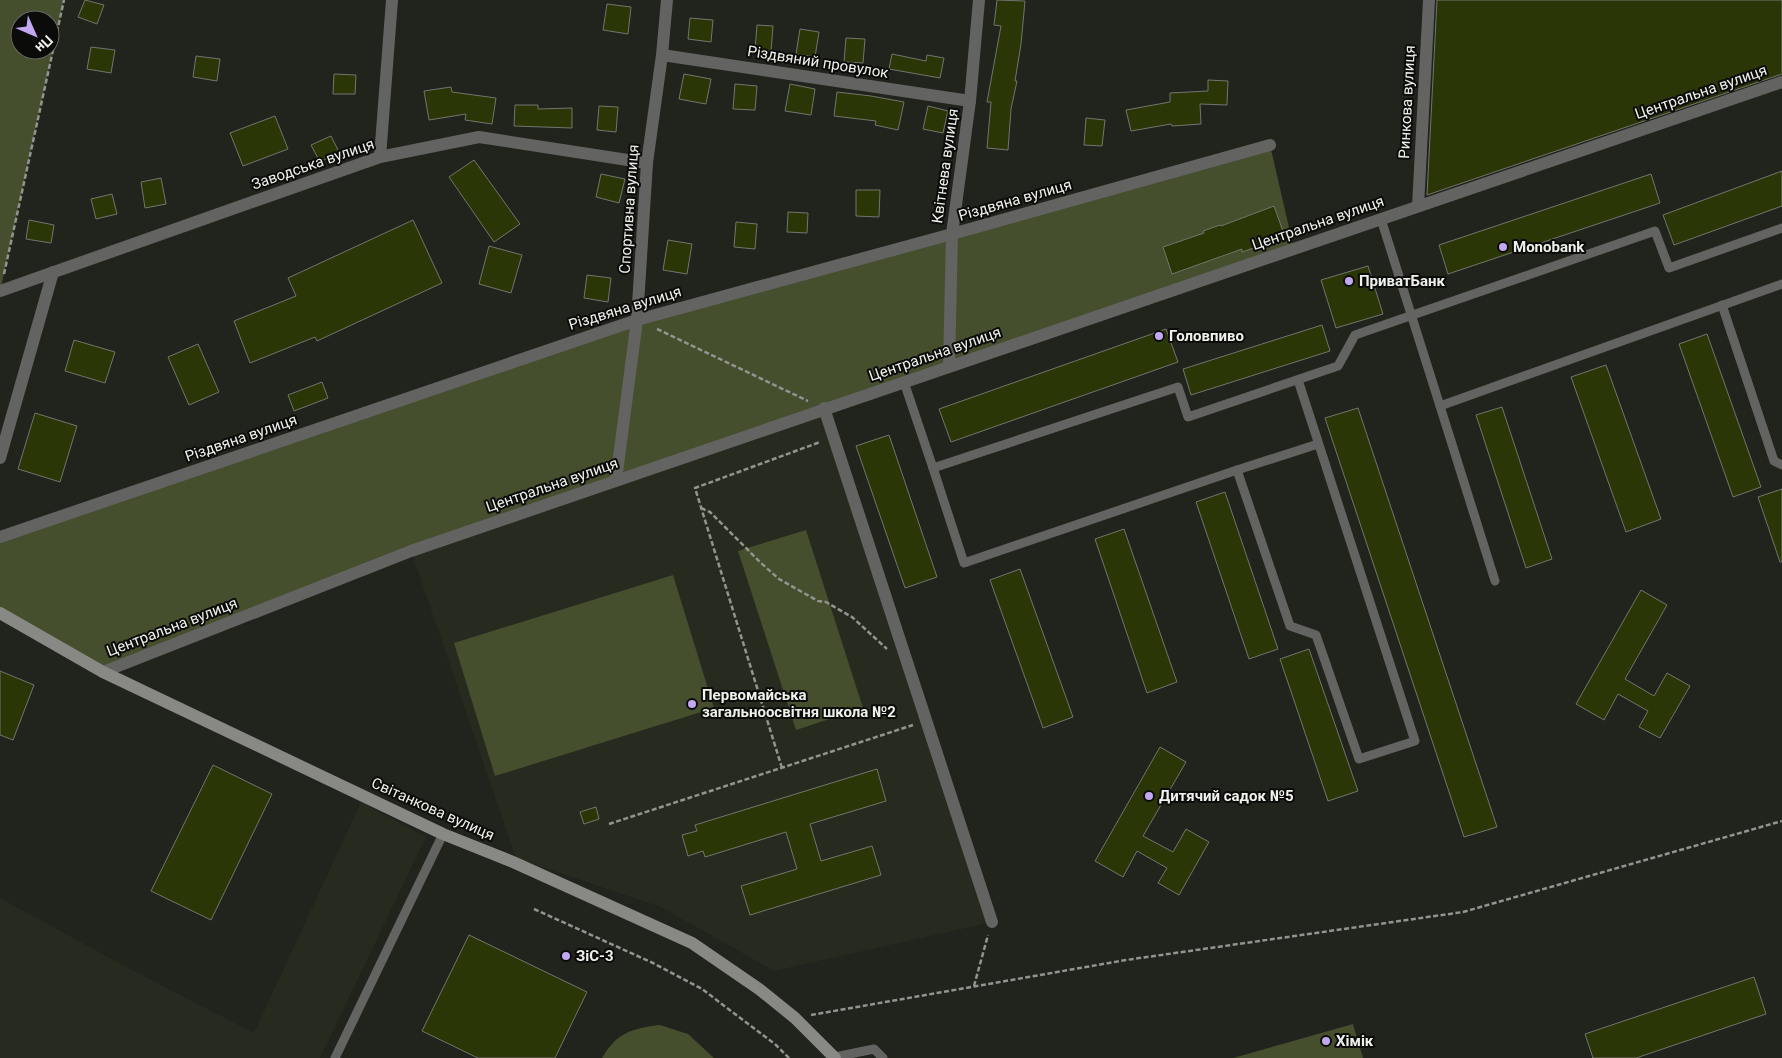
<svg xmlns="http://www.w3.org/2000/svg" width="1782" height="1058" viewBox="0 0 1782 1058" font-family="Roboto,sans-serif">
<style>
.built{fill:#272b1f}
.green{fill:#454e2d;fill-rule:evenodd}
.building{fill:#2b3606;stroke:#72756e}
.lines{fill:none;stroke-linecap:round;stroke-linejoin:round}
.path{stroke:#92948f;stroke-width:2.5;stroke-dasharray:5 2.5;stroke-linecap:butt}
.lane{stroke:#636461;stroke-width:9}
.street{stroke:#636461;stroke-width:12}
.secondary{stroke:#888984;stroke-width:12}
.poi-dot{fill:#c4a7f2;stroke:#0b0c09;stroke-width:2}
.labels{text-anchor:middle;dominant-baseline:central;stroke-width:4;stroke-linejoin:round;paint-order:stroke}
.street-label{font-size:15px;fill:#eff1ec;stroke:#0b0c09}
.poi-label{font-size:15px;font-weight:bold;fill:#eff1ec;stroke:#0b0c09;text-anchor:start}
</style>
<rect width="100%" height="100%" fill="#21231d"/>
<g class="built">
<polygon points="824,408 992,922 774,971 661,907 516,858 411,551"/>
<polygon points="361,802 426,837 320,1058 0,1058 0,898 126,967 254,1033"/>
</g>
<g class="green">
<path d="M0 0H64L0 292ZM20 20H50V50H20Z"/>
<polygon points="1270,145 1294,249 411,551 105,670 0,608 0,537 637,320"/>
<polygon points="806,530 863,708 796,730 738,551"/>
<polygon points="673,575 714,708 495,776 454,643"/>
<polygon points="1353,1024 1363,1058 1233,1058"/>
<path d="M660 1025 688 1034 714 1058H602C616 1033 633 1028 660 1025Z"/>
</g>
<g class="building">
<polygon points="85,0 104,5 97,24 78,17"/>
<polygon points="997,0 1025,1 1021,44 1015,81 1017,81 1011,109 1008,150 987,148 991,102 987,102 1001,26 994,25"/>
<polygon points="1437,0 1782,0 1782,74 1427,195"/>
<polygon points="607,4 631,7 628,34 603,30"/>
<polygon points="690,18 713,20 711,42 688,39"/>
<polygon points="757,25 773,26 771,51 755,50"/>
<polygon points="800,29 819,32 815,57 796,54"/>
<polygon points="846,38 865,39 863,63 844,62"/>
<polygon points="91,47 115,50 111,73 87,69"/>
<polygon points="892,54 926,61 927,55 944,58 940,78 889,69"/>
<polygon points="196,56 220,59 217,81 193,77"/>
<polygon points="334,74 356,75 355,94 333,94"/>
<polygon points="684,74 711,79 706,104 679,99"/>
<polygon points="1208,80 1228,81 1227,105 1200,104 1201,124 1172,126 1171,124 1131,131 1126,110 1170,102 1170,93 1208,91"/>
<polygon points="735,84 757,86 755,110 733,109"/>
<polygon points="790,84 815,89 811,115 785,111"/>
<polygon points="451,87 452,92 496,98 492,124 465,120 466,114 429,120 424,91"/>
<polygon points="837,92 871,96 904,102 898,130 875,125 876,121 834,116"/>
<polygon points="515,105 538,105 538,109 572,108 572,128 514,126"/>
<polygon points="599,106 618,107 616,132 597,130"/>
<polygon points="928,106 948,111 943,133 923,129"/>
<polygon points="275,116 288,149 243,166 230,133"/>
<polygon points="1086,118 1105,120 1102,146 1084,145"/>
<polygon points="331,136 339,152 320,162 311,145"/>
<polygon points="474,160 520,224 494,242 449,177"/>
<polygon points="1782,171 1782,206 1674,245 1663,215"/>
<polygon points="601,174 625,179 619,203 596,197"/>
<polygon points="1651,174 1660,203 1448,274 1439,245"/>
<polygon points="161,178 166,204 145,208 141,182"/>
<polygon points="856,190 880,190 879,217 856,216"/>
<polygon points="112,194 117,214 96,219 91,199"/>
<polygon points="1274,206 1285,237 1242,252 1242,249 1172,274 1163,247 1204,233 1203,231 1220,225 1221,226"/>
<polygon points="788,212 808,213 807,233 787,232"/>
<polygon points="29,220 54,225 51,243 26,239"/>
<polygon points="413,220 442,283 317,341 315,337 250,363 234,321 296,296 288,278"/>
<polygon points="736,222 757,224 755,249 734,247"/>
<polygon points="668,240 692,244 687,274 663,270"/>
<polygon points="489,246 522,255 511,293 479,284"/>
<polygon points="1368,266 1383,314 1336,328 1321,280"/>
<polygon points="587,275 611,278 608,302 584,298"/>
<polygon points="1322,325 1330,351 1191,395 1183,369"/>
<polygon points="1166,329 1178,362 951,442 939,409"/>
<polygon points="1707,334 1761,487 1733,497 1679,344"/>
<polygon points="74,340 115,352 105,383 65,371"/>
<polygon points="198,344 219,392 189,405 168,357"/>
<polygon points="1606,365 1661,519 1626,532 1571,377"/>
<polygon points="322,382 328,398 294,411 288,395"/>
<polygon points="1502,407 1552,559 1526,568 1476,415"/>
<polygon points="1358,408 1497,827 1464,837 1325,418"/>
<polygon points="35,413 77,426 60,482 18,469"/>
<polygon points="889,435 937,577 905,588 856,446"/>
<polygon points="1782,489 1782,562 1780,562 1758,497"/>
<polygon points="1225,492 1278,649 1249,659 1196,502"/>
<polygon points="1124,529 1177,682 1147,693 1095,539"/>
<polygon points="1020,569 1073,717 1043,728 990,580"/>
<polygon points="1641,590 1667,605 1625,679 1654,696 1667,673 1690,686 1660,738 1639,727 1648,711 1618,694 1604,720 1576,704"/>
<polygon points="1309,649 1358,791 1328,801 1280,659"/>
<polygon points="0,671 34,685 13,740 0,735"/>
<polygon points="1160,747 1186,762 1143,836 1173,852 1186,829 1209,842 1179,895 1158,883 1167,868 1137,851 1123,877 1095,861"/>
<polygon points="213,765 272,794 211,920 151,891"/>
<polygon points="877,769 886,801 810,824 821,861 872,846 881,875 750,915 741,886 797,869 786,832 705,857 703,851 688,856 682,835 697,831 695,825"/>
<polygon points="596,807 599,819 584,824 580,812"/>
<polygon points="469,935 587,992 555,1058 478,1058 422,1031"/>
<polygon points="1754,977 1766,1014 1636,1058 1593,1058 1585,1034"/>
</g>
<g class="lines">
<g class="path">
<polyline points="4,274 64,0"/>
<polyline points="657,329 808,401"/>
<polyline points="701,508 710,512 761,563 779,579 818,601 826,602 852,617 887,649"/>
<polyline points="782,768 695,488 820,442"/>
<polyline points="609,824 913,725"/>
<polyline points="534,909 653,963 702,989 776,1045 789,1058"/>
<polyline points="974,986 988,935"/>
<polyline points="811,1015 1126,960 1463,912 1782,821"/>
</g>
<g class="lane">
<polyline points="1381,219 1440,406 1782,284"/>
<polyline points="1722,305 1774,461 1782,465"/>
<polyline points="1298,380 1415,741 1359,759 1316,635 1290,626 1237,470 1318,444"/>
<polyline points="904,382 933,468 1178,387 1188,417 1338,366 1355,335 1655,231 1669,268 1782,228"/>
<polyline points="1440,406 1495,581"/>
<polyline points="933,468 964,563 1237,470"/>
<polyline points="835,1057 874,1049 883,1058"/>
<polyline points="335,1058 443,834"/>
</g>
<g class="street">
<polyline points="662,55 970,101"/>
<polyline points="380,157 392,0"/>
<polyline points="1418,206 1429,0"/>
<polyline points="0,291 380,157 479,137 647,163"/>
<polyline points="949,366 952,234 970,101 979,0"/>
<polyline points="824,408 992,922"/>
<polyline points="0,458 53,272"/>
<polyline points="616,480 637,320 647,163 662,55 667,0"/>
<polyline points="0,537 637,320 952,234 1270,145"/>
<polyline points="103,672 411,551 1782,82"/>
</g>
<polyline class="secondary" points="0,613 103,672 443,834 513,862 692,943 759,989 795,1018 835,1058"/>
</g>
<g class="poi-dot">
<circle cx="1503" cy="247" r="5"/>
<circle cx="1349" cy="281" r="5"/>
<circle cx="1159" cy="336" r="5"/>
<circle cx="692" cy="704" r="5"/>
<circle cx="1149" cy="796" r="5"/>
<circle cx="566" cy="956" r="5"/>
<circle cx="1326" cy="1041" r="5"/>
</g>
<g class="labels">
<g class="street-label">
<text transform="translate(818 62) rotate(9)">Різдвяний провулок</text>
<text transform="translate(1701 92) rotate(-19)">Центральна вулиця</text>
<text transform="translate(1407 102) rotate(-87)">Ринкова вулиця</text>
<text transform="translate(313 164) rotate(-19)">Заводська вулиця</text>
<text transform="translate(945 166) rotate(-82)">Квітнева вулиця</text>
<text transform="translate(1015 200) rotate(-16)">Різдвяна вулиця</text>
<text transform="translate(629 209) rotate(-86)">Спортивна вулиця</text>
<text transform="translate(1318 223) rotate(-19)">Центральна вулиця</text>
<text transform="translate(625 308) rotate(-17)">Різдвяна вулиця</text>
<text transform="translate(935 354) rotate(-19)">Центральна вулиця</text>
<text transform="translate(241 438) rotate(-19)">Різдвяна вулиця</text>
<text transform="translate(552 485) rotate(-19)">Центральна вулиця</text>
<text transform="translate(172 627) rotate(-21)">Центральна вулиця</text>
<text transform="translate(433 809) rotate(24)">Світанкова вулиця</text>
</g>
<g class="poi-label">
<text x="1513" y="247">Monobank</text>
<text x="1359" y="281">ПриватБанк</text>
<text x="1169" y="336">Головпиво</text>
<text x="702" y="695">Первомайська<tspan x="702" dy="17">загальноосвітня школа №2</tspan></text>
<text x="1159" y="796">Дитячий садок №5</text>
<text x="576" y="956">ЗіС-3</text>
<text x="1336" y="1041">Хімік</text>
</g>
</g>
<g transform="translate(35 35) rotate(135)"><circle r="24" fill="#0b0c09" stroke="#666864"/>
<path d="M0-4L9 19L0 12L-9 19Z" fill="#c4a7f2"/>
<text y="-8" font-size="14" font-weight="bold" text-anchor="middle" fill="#eff1ec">Пн</text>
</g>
</svg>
